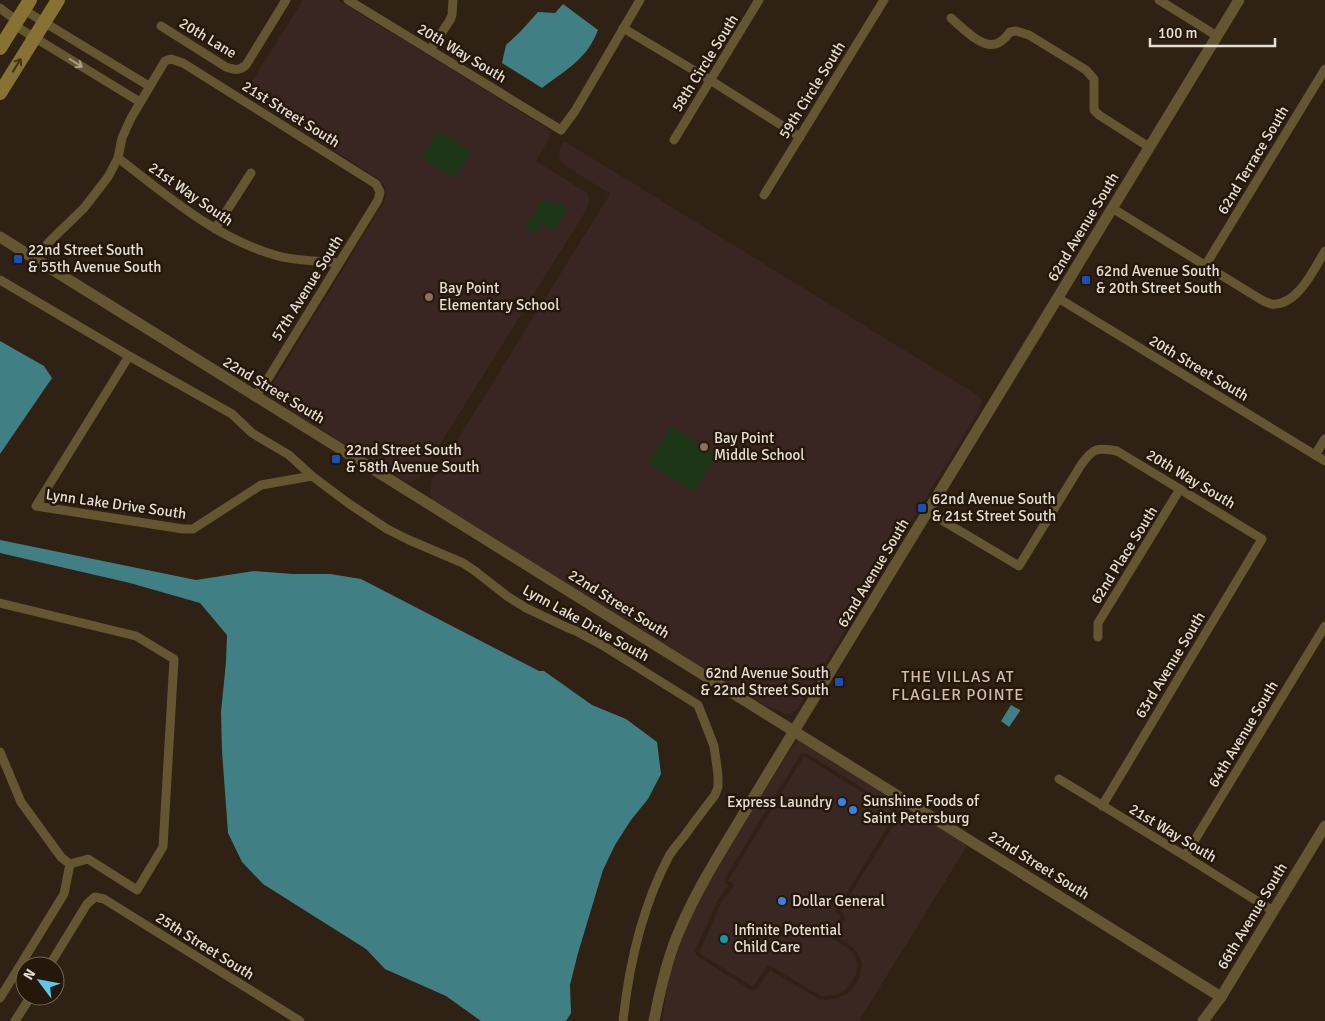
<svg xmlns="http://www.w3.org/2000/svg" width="1325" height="1021" viewBox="0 0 1325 1021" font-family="Signika,sans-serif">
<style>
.commercial{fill:#392722;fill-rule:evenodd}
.education{fill:#392622}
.green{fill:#1e3618}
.water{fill:#408084}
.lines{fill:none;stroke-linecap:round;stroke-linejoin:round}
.minor{stroke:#635631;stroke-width:9}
.tertiary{stroke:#635631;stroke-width:11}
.secondary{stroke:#867233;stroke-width:14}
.oneway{stroke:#aba08b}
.oneway2{stroke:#423317}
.transit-dot{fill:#1a4fb4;stroke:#25180b;stroke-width:2}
.education-dot{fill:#8d6e63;stroke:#25180b;stroke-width:2}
.shop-dot{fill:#3f7fe0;stroke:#25180b;stroke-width:2}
.culture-dot{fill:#0f9aa8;stroke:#25180b;stroke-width:2}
.labels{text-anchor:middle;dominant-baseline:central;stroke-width:5;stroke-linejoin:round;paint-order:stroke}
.street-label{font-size:15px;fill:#e6ddd4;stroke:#25180b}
.poi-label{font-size:15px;fill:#e6ddd4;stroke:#25180b;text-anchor:start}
.neighbourhood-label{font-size:16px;letter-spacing:1px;fill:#d1beae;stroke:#25180b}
</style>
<rect width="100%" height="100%" fill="#2f2114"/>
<g class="commercial">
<path d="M798 738 967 846 859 1021H662L668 980 684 932 693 912 735 837ZM806 753 898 810 900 815 840 911 843 913 845 919 834 935 851 946 858 954 862 964 860 976 855 986 847 994 837 998 827 1000 819 999 770 970 757 989 751 990 697 956 695 951 718 899 729 885 726 884 725 878 801 754Z"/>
<polygon points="804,756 896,813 835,912 841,916 829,936 848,948 855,955 857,964 856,974 851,983 845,990 836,995 826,996 821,996 768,965 753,987 699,953 722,901 734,886 733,884 728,881"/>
</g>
<g class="education">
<polygon points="303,0 338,0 544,126 550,131 550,137 536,161 587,193 589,199 587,209 419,478 410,482 403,480 266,395 384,202 386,193 384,185 379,179 244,94"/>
<polygon points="564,141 979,396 982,401 978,412 798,708 792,713 785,714 762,704 434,501 430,495 431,482 610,194 566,166 561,161 559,155 560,149"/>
</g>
<g class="green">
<polygon points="437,131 471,151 455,178 421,158"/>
<polygon points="543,199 560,204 568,209 554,231 542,223 535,234 525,228"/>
<polygon points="671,426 717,455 694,492 648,463"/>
</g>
<g class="water">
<path d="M563 4 598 30C587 59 567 69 542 88L502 63 506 45 521 31 538 12 555 13Z"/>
<polygon points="0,341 44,366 52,378 0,454"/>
<polygon points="0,540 196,580 254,571 293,574 330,574 361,579 539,671 544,671 592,705 626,719 657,742 661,774 648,799 631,820 615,845 603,870 578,953 570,985 571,1013 566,1021 481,1021 446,996 385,969 366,949 263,884 242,862 228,833 222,751 221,712 226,662 227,635 200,603 130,583 0,553"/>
<polygon points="1011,705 1020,710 1020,711 1009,727 1001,721"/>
</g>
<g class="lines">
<g class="minor">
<polyline points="348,0 561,130 575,111 640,0"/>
<polyline points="1159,0 1217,36"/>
<polyline points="0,8 17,21"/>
<polyline points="24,10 149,86"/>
<path d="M951 18C962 27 983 51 998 43 1003 41 1007 36 1010 32L1016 31 1029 35 1086 70 1094 79V110L1099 115 1149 147"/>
<polyline points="14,25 140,102"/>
<path d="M161 26 226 67C235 70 239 71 246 65L286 0"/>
<polyline points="623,28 710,80 800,137"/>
<polyline points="430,50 450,20 452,15 453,0"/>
<polyline points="674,140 759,0"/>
<path d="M118 158C168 196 216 239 278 256 298 261 319 261 339 263"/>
<polyline points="764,195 884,0"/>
<path d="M1112 208 1260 299C1263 301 1268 303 1271 304 1297 307 1314 269 1325 251"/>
<polyline points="215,229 251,173"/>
<polyline points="36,259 49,242 84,208 108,177 118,158 122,138 131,118 165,61 171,59 183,63 376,184 380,192 378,200 269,377 255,397"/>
<polyline points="1205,266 1325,69"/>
<path d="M0 280 129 356 36 506 183 529H193L261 485 312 476 348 503 387 529 409 540 463 563 475 571 507 596 526 608 566 627 576 631 602 645 698 705 714 746 718 775V787L715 795C705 808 695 821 685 835 680 842 673 849 669 856 642 907 629 964 623 1021"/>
<polyline points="1058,298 1325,461"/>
<polyline points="129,356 232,414 252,433 289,455 312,476"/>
<polyline points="1315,455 1325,439"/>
<path d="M928 512 1019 566 1081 465C1093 448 1097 447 1117 451L1262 539 1102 806"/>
<polyline points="0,603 136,636 174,659 163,847 137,890 88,859 70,864"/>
<polyline points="1098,637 1098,623 1180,489"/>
<polyline points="0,752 21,802 61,857 70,864 64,894 0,998"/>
<polyline points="1059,779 1185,856 1273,911"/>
<polyline points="1185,856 1325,626"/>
<polyline points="49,966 87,904 95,897 104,899 300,1021"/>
<polyline points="15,1021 31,996"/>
</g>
<g class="tertiary">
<polyline points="0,237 1221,997"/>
<path d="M654 1021C660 990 667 958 680 929 699 885 725 845 749 805L1239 0"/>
<polyline points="1203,1021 1221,997 1325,826"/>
</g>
<g class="secondary">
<polyline points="0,48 30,0"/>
<polyline points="0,93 58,0"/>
</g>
</g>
<defs><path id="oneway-shaft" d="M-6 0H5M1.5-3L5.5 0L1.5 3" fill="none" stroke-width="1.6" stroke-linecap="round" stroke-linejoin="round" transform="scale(1.25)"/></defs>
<use class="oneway" href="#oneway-shaft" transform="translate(76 63) rotate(32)"/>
<use class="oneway2" href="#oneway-shaft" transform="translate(17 65) rotate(-58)"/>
<g class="transit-dot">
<rect x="13" y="254" width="10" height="10" rx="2.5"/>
<rect x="1081" y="275" width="10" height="10" rx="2.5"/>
<rect x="331" y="454" width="10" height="10" rx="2.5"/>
<rect x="917" y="503" width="10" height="10" rx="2.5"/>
<rect x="834" y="677" width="10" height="10" rx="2.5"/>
</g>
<g class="education-dot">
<circle cx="429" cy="297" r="5"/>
<circle cx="704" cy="447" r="5"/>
</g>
<g class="shop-dot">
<circle cx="842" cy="802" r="5"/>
<circle cx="853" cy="810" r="5"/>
<circle cx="782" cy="901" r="5"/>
</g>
<circle class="culture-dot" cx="724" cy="939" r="5"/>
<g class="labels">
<g class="street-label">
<text transform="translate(208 38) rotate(31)">20th Lane</text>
<text transform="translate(462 53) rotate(31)">20th Way South</text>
<text transform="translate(705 63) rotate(-58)">58th Circle South</text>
<text transform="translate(812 90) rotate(-58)">59th Circle South</text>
<text transform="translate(291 114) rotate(32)">21st Street South</text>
<text transform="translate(1253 160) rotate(-59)">62nd Terrace South</text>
<text transform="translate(191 194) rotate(35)">21st Way South</text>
<text transform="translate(1083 227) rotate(-59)">62nd Avenue South</text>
<text transform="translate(307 288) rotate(-58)">57th Avenue South</text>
<text transform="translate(1199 368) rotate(31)">20th Street South</text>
<text transform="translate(274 390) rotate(31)">22nd Street South</text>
<text transform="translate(1191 479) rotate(31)">20th Way South</text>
<text transform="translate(116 504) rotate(8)">Lynn Lake Drive South</text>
<text transform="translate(1124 555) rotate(-58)">62nd Place South</text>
<text transform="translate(873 573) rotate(-59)">62nd Avenue South</text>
<text transform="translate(619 604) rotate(32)">22nd Street South</text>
<text transform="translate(586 623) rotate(29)">Lynn Lake Drive South</text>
<text transform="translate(1170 665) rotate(-59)">63rd Avenue South</text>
<text transform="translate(1243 734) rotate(-59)">64th Avenue South</text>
<text transform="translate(1173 833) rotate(31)">21st Way South</text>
<text transform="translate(1039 865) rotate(32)">22nd Street South</text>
<text transform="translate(1252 916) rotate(-59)">66th Avenue South</text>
<text transform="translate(205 946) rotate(32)">25th Street South</text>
</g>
<g class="poi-label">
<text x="28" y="250">22nd Street South<tspan x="28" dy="17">&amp; 55th Avenue South</tspan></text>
<text x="1096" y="271">62nd Avenue South<tspan x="1096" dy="17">&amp; 20th Street South</tspan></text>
<text x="439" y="288">Bay Point<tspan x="439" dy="17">Elementary School</tspan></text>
<text x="714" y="438">Bay Point<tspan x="714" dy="17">Middle School</tspan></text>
<text x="346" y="450">22nd Street South<tspan x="346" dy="17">&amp; 58th Avenue South</tspan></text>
<text x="932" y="499">62nd Avenue South<tspan x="932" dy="17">&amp; 21st Street South</tspan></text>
<text x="829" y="673" text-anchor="end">62nd Avenue South<tspan x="829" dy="17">&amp; 22nd Street South</tspan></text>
<text x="863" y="801">Sunshine Foods of<tspan x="863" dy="17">Saint Petersburg</tspan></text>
<text x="832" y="802" text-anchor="end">Express Laundry</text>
<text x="792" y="901">Dollar General</text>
<text x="734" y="930">Infinite Potential<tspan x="734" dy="17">Child Care</tspan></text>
</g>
<g class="neighbourhood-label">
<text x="958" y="677">THE VILLAS AT<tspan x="958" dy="18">FLAGLER POINTE</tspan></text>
</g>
</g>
<g transform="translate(40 981) rotate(302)"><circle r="24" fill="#25180b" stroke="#72675b"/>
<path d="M0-4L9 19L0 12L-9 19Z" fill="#5cc7e8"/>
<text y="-8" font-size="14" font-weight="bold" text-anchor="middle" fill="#e6ddd4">N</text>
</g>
<path d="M1150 38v8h125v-8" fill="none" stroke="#e6ddd4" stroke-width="2.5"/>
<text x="1158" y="38" font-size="15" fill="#e6ddd4" stroke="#25180b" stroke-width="4" paint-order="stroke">100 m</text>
</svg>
